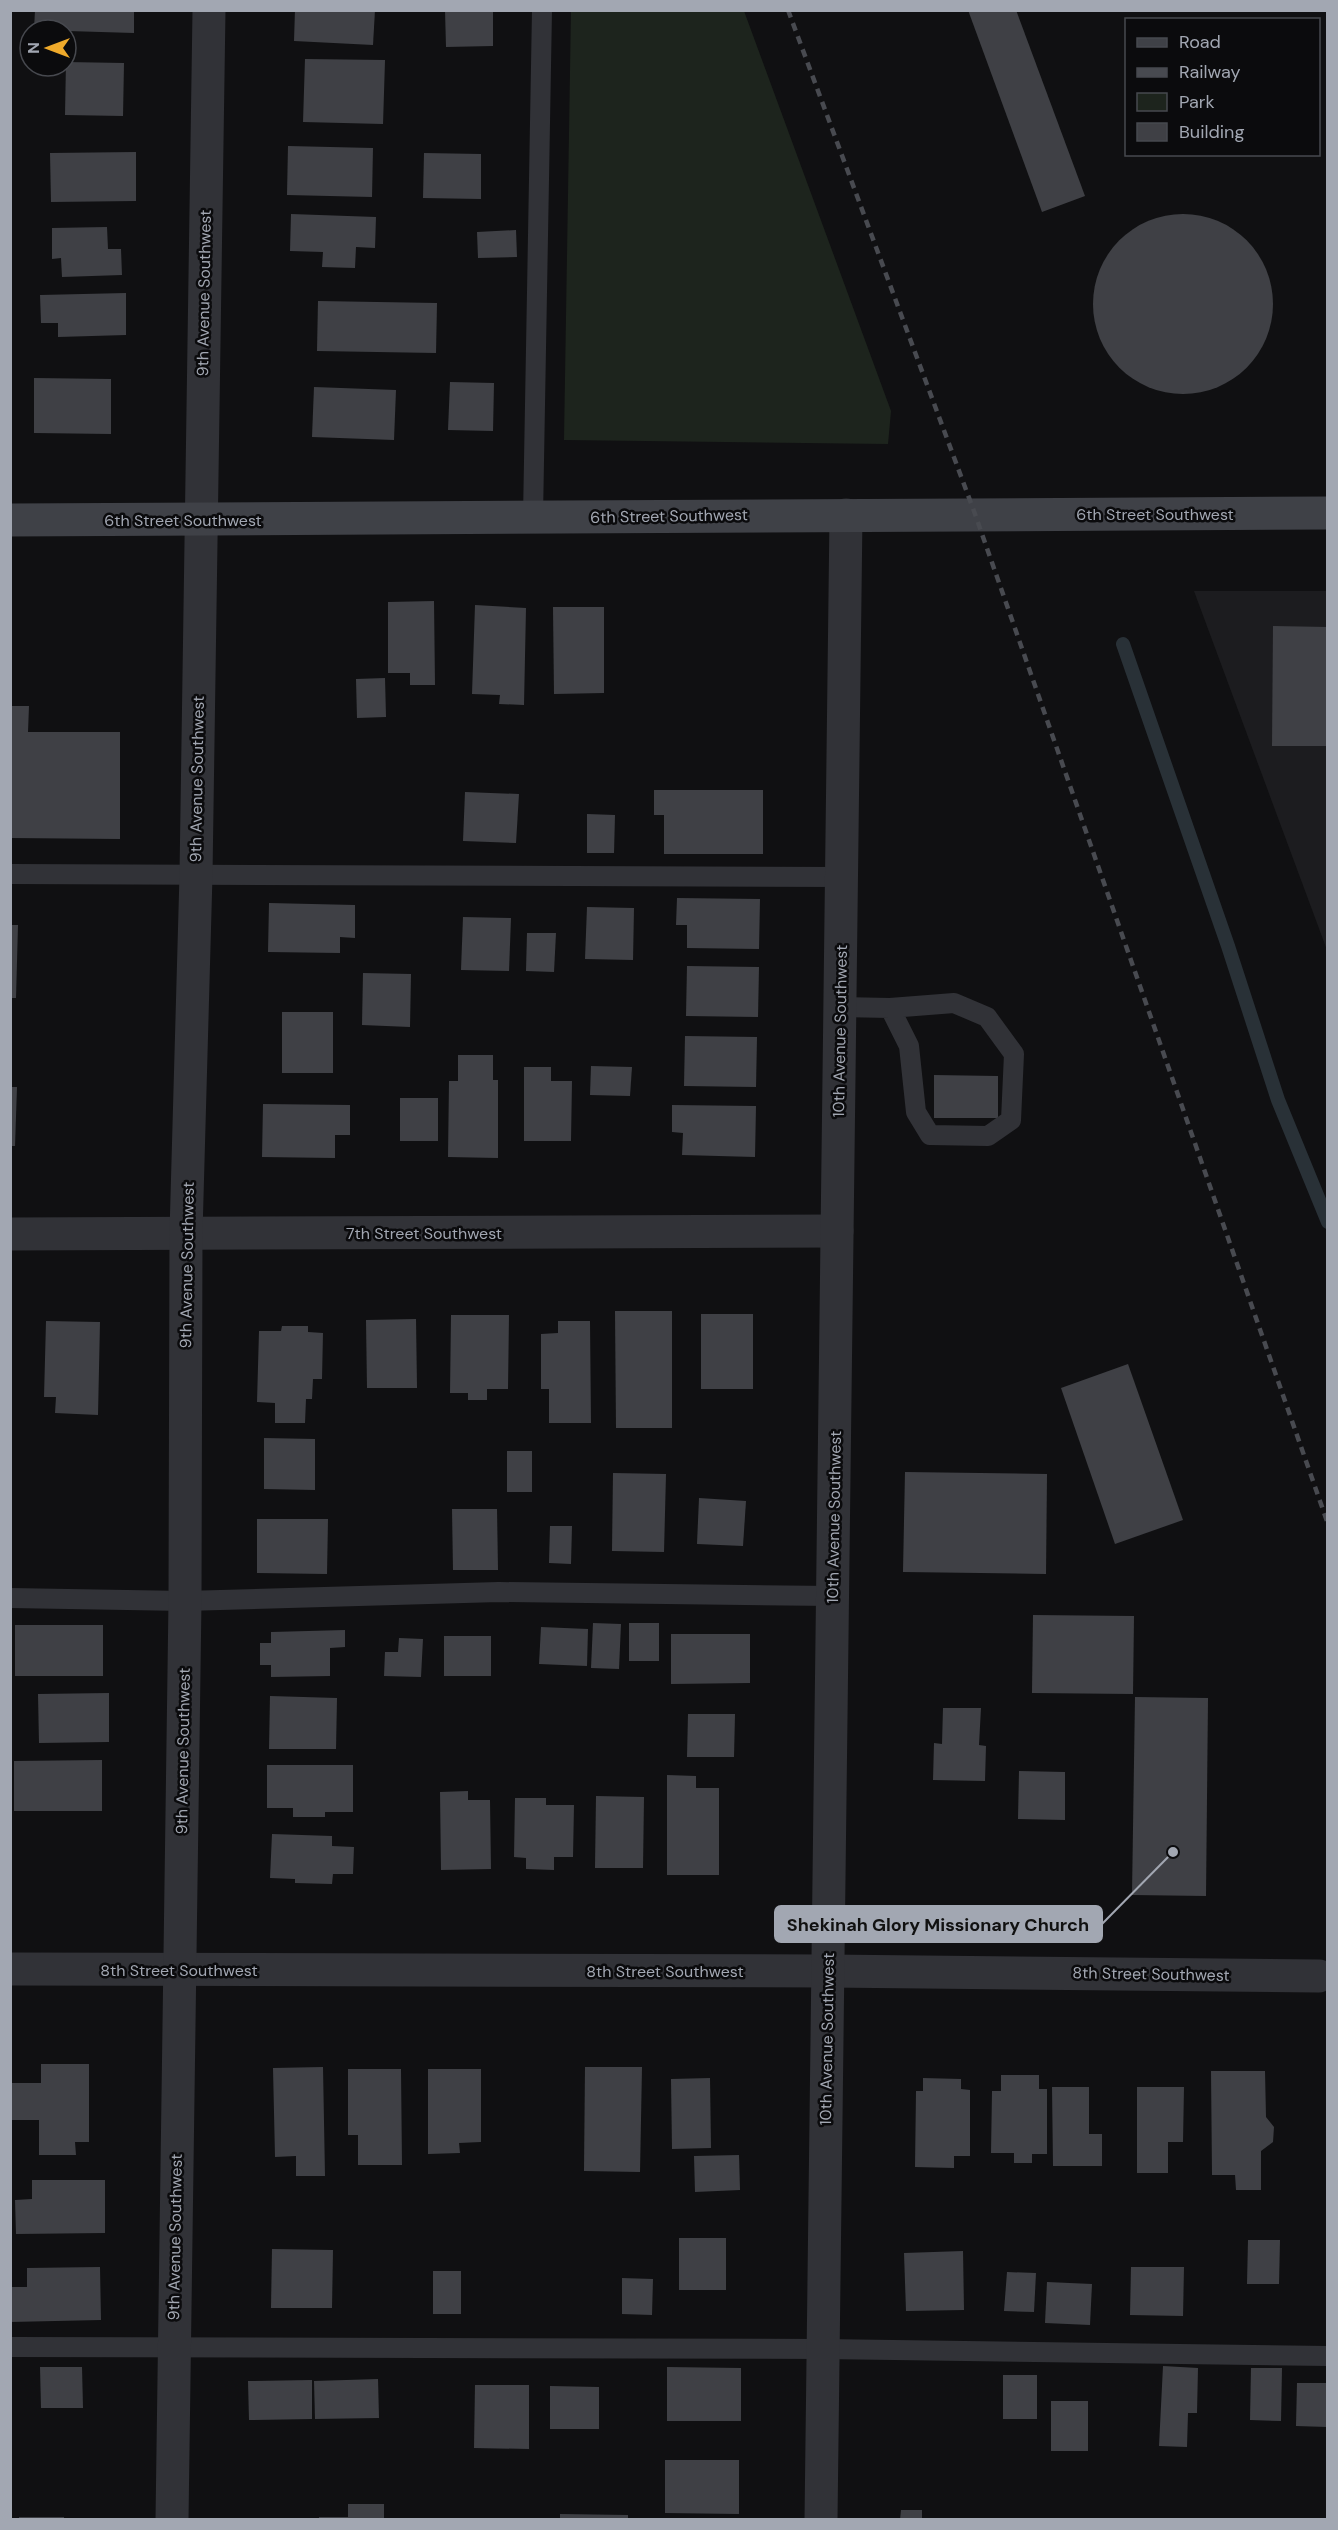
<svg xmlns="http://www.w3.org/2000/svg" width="1338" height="2530" viewBox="0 0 1338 2530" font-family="'DM Sans',sans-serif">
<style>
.built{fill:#1c1c1f}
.green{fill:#1d241d}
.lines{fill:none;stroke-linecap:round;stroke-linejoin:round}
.stream{stroke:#293137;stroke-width:14}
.building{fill:#3f4045}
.lane{stroke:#313237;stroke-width:20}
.street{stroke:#313237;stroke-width:33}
.secondary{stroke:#3f4147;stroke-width:33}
.rail{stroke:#484a50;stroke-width:4.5;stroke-dasharray:8 6;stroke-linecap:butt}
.labels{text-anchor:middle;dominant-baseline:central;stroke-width:5;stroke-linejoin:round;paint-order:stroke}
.street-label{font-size:16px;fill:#a2a7b2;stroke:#0b0b0d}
.leader{fill:none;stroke:#a2a7b2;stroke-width:2}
.callout-dot{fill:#a2a7b2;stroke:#0b0b0d;stroke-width:2}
.callout{fill:#a2a7b2;stroke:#a2a7b2;stroke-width:2}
.callout-label{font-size:18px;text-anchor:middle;font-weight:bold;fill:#111}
</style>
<rect width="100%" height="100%" fill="#101012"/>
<polygon class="built" points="1194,591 1327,591 1327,950"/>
<polygon class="green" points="571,11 744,11 891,411 888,444 564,440"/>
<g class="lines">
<polyline class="stream" points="1123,644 1228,946 1278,1100 1328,1222"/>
</g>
<g class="building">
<polygon points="35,10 134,10 134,33 34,30"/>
<polygon points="295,10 375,10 373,45 294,41"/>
<polygon points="445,10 493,10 493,46 446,47"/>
<polygon points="968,10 1016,10 1085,196 1042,212"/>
<polygon points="305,59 385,60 383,124 303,122"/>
<polygon points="66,62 124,63 123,116 65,115"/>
<polygon points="288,146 373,148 372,197 287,195"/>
<polygon points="136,152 136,201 51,202 50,153"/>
<polygon points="424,153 481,154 481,199 423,198"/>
<polygon points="291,214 376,217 375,248 356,247 355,268 322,267 323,252 290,251"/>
<circle cx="1183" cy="304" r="90"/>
<polygon points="107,227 108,249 121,249 122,275 62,277 61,258 52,259 52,228"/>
<polygon points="516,230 517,257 478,258 477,232"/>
<polygon points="126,293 126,335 58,337 58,323 41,323 40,295"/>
<polygon points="318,301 437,303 436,353 317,351"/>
<polygon points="34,378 111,379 111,434 34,433"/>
<polygon points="450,382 494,383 493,431 448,430"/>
<polygon points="314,387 396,390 394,440 312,437"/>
<polygon points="434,601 435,685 410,685 410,673 388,673 388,602"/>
<polygon points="475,605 526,608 524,705 499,704 500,695 472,694"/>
<polygon points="553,607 604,607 604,693 554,694"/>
<polygon points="1273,626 1328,627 1328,746 1272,746"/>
<polygon points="385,678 386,717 357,718 356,679"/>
<polygon points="10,706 29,706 28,732 120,732 120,839 10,838"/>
<polygon points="654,790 763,790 763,854 664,854 664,815 654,815"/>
<polygon points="465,792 519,794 516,843 463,841"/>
<polygon points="587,814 615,815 614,853 587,853"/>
<polygon points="677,898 760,899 759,949 687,948 687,925 676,925"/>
<polygon points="269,903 355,905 355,938 340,937 340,953 268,952"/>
<polygon points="587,907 634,908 633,960 585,959"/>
<polygon points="463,917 511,918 509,971 461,970"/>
<polygon points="10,925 18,925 16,998 10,998"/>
<polygon points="527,933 556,933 554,972 526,971"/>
<polygon points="687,966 759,967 758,1017 686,1016"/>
<polygon points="363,973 411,974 410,1027 362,1025"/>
<rect x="282" y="1012" width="51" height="61"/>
<polygon points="685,1036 757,1037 756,1087 684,1086"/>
<polygon points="458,1055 493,1055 493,1080 498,1080 498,1158 448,1157 449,1081 458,1081"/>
<polygon points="591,1066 632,1067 630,1096 590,1095"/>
<polygon points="524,1067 551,1067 551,1081 572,1081 571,1141 524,1141"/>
<polygon points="934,1075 998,1076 998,1118 934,1118"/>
<polygon points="10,1087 17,1087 15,1146 10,1146"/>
<rect x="400" y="1098" width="38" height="43"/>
<polygon points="263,1104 350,1105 350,1135 335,1135 335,1158 262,1157"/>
<polygon points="672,1105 756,1106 755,1157 682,1155 683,1133 672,1132"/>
<polygon points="615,1311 672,1311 672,1428 616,1428"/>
<rect x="701" y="1314" width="52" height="75"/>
<polygon points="451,1315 509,1315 508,1389 487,1389 487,1400 468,1400 468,1393 450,1393"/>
<polygon points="416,1319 417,1388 367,1388 366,1320"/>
<polygon points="46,1321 100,1322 98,1415 55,1413 56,1397 44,1397"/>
<polygon points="558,1321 590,1321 591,1423 549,1423 549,1389 541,1389 541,1334 558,1333"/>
<polygon points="282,1326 308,1326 308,1332 323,1333 322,1379 313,1379 312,1399 306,1399 305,1423 275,1423 275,1403 257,1402 259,1331 281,1331"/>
<polygon points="1128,1364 1183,1520 1115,1544 1061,1388"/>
<polygon points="264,1438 315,1439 315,1490 264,1489"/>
<rect x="507" y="1451" width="25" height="41"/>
<polygon points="905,1472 1047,1474 1046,1574 903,1572"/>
<polygon points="613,1473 666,1474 664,1552 612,1551"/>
<polygon points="699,1498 746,1501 743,1546 697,1544"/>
<polygon points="452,1509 497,1509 498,1570 453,1570"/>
<polygon points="257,1519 328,1519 327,1574 257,1573"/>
<polygon points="550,1526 572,1526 571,1564 549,1563"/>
<polygon points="1033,1615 1134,1616 1133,1694 1032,1693"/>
<polygon points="593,1623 621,1624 619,1669 591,1668"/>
<rect x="629" y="1623" width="30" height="38"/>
<rect x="15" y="1625" width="88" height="51"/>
<polygon points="541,1627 588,1629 587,1666 539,1664"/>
<polygon points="345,1630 345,1647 330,1648 330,1676 271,1677 271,1665 260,1665 260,1643 271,1643 271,1632"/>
<polygon points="671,1634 750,1634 750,1683 671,1684"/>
<rect x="444" y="1636" width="47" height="40"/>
<polygon points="399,1638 423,1639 421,1677 384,1676 385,1652 398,1652"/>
<polygon points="109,1693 109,1742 39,1743 38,1694"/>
<polygon points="270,1696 337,1698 336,1749 269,1749"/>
<polygon points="1135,1697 1208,1698 1206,1896 1132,1895"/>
<polygon points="943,1708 981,1708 979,1745 986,1746 985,1781 933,1780 934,1743 942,1744"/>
<polygon points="688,1714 735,1714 734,1757 687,1757"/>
<polygon points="102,1760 102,1811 14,1811 14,1761"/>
<polygon points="267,1765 353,1765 353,1812 325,1812 325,1817 293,1817 293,1808 267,1808"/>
<polygon points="1019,1771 1065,1772 1065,1820 1018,1819"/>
<polygon points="667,1775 696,1776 696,1788 719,1788 719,1875 667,1875"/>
<polygon points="468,1791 468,1800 490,1800 491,1869 441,1870 440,1792"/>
<polygon points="596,1796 644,1797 643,1868 595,1868"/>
<polygon points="515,1798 546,1798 546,1805 574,1805 573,1857 554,1857 554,1870 526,1869 526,1858 514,1857"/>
<polygon points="272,1834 332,1836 332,1846 354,1847 353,1874 333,1874 332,1884 295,1883 295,1879 270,1878"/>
<polygon points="41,2064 89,2064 89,2142 75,2142 76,2155 39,2155 39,2120 12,2120 12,2083 41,2083"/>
<polygon points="323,2067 325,2176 296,2176 296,2156 275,2157 273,2068"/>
<polygon points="585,2067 642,2067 640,2172 584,2171"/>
<polygon points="348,2069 401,2069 402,2165 358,2165 358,2135 348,2135"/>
<polygon points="428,2069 481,2069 481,2142 459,2143 460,2153 428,2154"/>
<polygon points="1211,2071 1265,2071 1266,2117 1274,2127 1273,2142 1261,2151 1261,2190 1236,2190 1235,2175 1212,2175"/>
<polygon points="1001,2075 1039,2075 1039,2089 1047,2089 1047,2154 1032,2154 1032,2163 1014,2163 1014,2153 991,2153 992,2091 1001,2091"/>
<polygon points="710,2078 711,2148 672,2149 671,2079"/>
<polygon points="923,2078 961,2079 961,2089 970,2090 970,2156 954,2156 954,2168 915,2167 916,2091 923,2091"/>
<polygon points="1052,2087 1089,2087 1089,2134 1102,2134 1102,2166 1053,2166"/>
<polygon points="1137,2087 1184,2087 1183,2142 1168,2142 1168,2173 1137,2173"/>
<polygon points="739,2155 740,2190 695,2192 694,2156"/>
<polygon points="32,2180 105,2180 105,2233 16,2234 15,2200 32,2199"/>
<rect x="679" y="2238" width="47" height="52"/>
<polygon points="1248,2240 1280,2240 1279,2284 1247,2284"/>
<polygon points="272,2249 333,2250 332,2308 271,2308"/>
<polygon points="963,2251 964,2310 906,2311 904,2253"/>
<polygon points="100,2267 101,2320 10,2322 10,2287 27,2287 27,2268"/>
<polygon points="1131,2267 1184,2267 1183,2316 1130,2315"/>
<rect x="433" y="2271" width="28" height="43"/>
<polygon points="1007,2272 1036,2273 1034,2312 1004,2311"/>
<polygon points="622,2278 653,2279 652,2315 622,2314"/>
<polygon points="1047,2282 1092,2284 1090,2325 1045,2323"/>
<polygon points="1163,2366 1198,2368 1197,2413 1188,2413 1187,2447 1159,2446"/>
<polygon points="40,2367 82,2367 83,2408 41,2408"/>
<polygon points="667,2367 741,2368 741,2421 667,2421"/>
<polygon points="1251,2368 1282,2368 1281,2421 1250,2420"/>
<rect x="1003" y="2375" width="34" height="44"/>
<polygon points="378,2379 379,2418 315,2419 314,2381"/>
<polygon points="312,2380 312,2419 249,2420 248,2381"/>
<polygon points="1297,2383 1327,2383 1327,2427 1296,2426"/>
<polygon points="475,2385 529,2385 529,2449 474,2448"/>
<polygon points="550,2386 599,2387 599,2429 550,2429"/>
<rect x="1051" y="2401" width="37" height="50"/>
<polygon points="665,2460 739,2460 739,2514 665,2513"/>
<polygon points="348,2504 384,2504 384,2520 319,2520 319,2517 348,2517"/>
<polygon points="901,2510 922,2510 922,2520 900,2520"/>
<polygon points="560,2514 628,2515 628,2520 560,2520"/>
<rect x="19" y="2517" width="45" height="3"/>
</g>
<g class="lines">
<g class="lane">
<polyline points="533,518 542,10"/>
<polyline points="10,874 842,877"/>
<polyline points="840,1007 890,1008 909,1046 916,1112 930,1135 988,1136 1011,1120 1014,1054 987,1017 954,1003 890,1008"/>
<polyline points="10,1598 185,1601 499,1592 833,1596"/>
<polyline points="10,2347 823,2349 1328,2356"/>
</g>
<g class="street">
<polyline points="10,1234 837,1231"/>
<polyline points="10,1969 828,1971 1319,1976"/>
<polyline points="172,2520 185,1601 186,1233 196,875 209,10"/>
<polyline points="821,2520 846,515"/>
</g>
<polyline class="secondary" points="10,520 1328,513"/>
<polyline class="rail" points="788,10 975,514 1328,1524"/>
</g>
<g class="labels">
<g class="street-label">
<text transform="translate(204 293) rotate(-89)">9th Avenue Southwest</text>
<text x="1155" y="514">6th Street Southwest</text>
<text transform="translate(669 516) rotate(-1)">6th Street Southwest</text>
<text x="183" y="520">6th Street Southwest</text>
<text transform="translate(197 779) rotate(-89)">9th Avenue Southwest</text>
<text transform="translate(840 1031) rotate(-89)">10th Avenue Southwest</text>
<text x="424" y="1233">7th Street Southwest</text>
<text transform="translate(187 1265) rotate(-89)">9th Avenue Southwest</text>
<text transform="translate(834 1517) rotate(-89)">10th Avenue Southwest</text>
<text transform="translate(183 1751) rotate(-89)">9th Avenue Southwest</text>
<text x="179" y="1970">8th Street Southwest</text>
<text x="665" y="1971">8th Street Southwest</text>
<text transform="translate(1151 1974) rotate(1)">8th Street Southwest</text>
<text transform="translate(827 2039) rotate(-89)">10th Avenue Southwest</text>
<text transform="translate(175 2237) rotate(-89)">9th Avenue Southwest</text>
</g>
</g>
<path class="leader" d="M1173 1852L1102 1924"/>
<circle class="callout-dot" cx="1173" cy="1852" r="6"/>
<rect class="callout" x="775" y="1906" width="327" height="36" rx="6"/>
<g class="callout-label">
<text x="938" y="1931">Shekinah Glory Missionary Church</text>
</g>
<rect width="1338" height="2530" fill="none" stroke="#a2a7b2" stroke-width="24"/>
<rect x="1125" y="18" width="195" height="138" fill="#0b0b0d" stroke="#47494f" stroke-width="1.5"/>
<rect x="1137" y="38" width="30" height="9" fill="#3f4147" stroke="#47494f" stroke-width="1.5"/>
<text x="1179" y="48" font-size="18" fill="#a2a7b2">Road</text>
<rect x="1137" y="68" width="30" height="9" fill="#484a50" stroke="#47494f" stroke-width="1.5"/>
<text x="1179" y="78" font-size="18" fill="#a2a7b2">Railway</text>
<rect x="1137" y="93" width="30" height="18" fill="#1d241d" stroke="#47494f" stroke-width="1.5"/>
<text x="1179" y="108" font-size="18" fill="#a2a7b2">Park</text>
<rect x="1137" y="123" width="30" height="18" fill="#3f4045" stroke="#47494f" stroke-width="1.5"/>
<text x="1179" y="138" font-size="18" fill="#a2a7b2">Building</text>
<g transform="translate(48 48) rotate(270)"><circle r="28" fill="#0b0b0d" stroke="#47494f" stroke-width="1.5"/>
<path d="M0-4.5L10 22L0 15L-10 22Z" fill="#efaa2b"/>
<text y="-9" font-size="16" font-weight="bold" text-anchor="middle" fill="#a2a7b2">N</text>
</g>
</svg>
